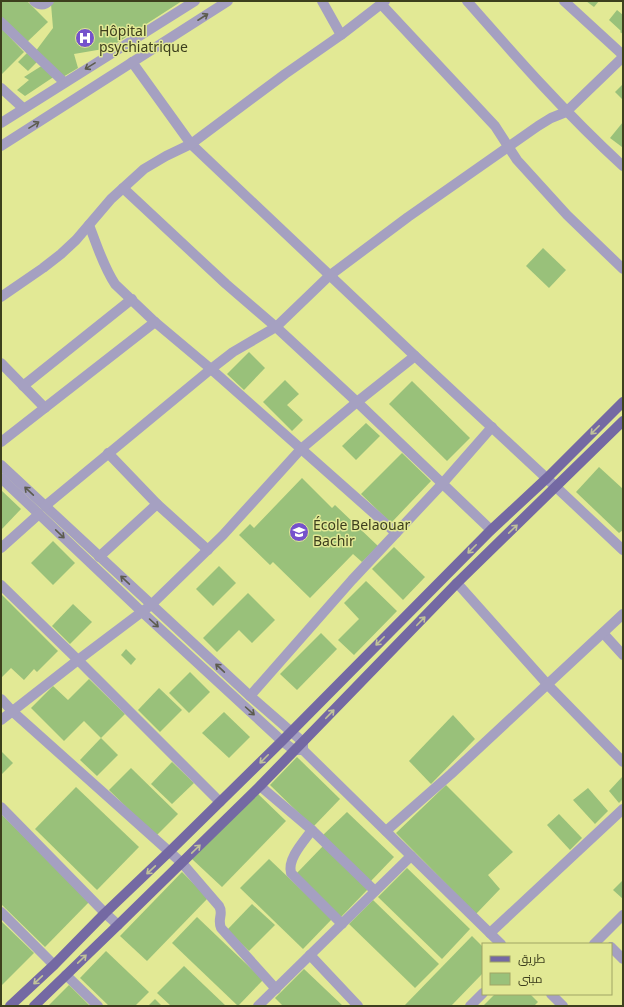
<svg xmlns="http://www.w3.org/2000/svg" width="624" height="1007" viewBox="0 0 624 1007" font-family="'Noto Sans',Cairo,sans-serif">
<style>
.building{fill:#99c17a}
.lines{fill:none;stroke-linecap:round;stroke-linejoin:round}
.minor{stroke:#a5a0c1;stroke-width:10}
.major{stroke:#7469a3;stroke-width:10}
.oneway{stroke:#5c5c4e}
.oneway2{stroke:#c1c399}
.labels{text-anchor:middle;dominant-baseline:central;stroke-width:3;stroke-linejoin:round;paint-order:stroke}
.poi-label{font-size:14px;fill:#3d3f1d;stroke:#e2e995;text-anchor:start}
</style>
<rect width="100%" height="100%" fill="#e2e995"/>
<g class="building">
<polygon points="1,1 27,1 48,22 26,43 1,17"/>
<polygon points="54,1 182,1 109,48 74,54 78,68 63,77 35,52 53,28 51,4"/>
<polygon points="586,1 599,1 594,7"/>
<polygon points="617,10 623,15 623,34 620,32 621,31 609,20"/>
<polygon points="1,28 24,52 1,75"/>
<polygon points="27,53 37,62 28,71 18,62"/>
<polygon points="43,65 55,76 25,96 17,90 29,80 24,77"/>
<polygon points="623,84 623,100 615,92"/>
<polygon points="623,122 623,145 622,147 610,138"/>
<polygon points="543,248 566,270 549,288 526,266"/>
<polygon points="249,352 265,368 244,390 227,374"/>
<polygon points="285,380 299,394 287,405 303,420 292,431 263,402"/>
<polygon points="412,381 470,438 447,461 389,404"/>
<polygon points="366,423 380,436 356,460 342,446"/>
<polygon points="402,453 431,481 391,523 361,494"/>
<polygon points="599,467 623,489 623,530 619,533 576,492"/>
<polygon points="302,478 332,508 335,505 378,546 362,562 353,554 310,598 273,562 270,565 239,535 250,524 254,528"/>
<polygon points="1,490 21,509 1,530"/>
<polygon points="53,541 75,563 53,585 31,563"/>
<polygon points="394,547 425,577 403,600 372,569"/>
<polygon points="219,566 236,583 213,606 196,589"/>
<polygon points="366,581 397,611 354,655 338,640 359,619 344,603"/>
<polygon points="248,593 275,620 252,643 239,630 217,652 203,638"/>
<polygon points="1,594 58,651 37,672 34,669 24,680 11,668 1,678"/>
<polygon points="73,604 92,622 70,644 52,626"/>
<polygon points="321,633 337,649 297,690 280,674"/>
<polygon points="126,649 136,659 131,665 121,655"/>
<polygon points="190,672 210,692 189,713 169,693"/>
<polygon points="89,679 125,714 101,738 84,721 64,741 31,708 53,686 68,700"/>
<polygon points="159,688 182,710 160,732 138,710"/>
<polygon points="224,712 250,737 229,758 202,733"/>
<polygon points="453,715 475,739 431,784 409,761"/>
<polygon points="101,738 118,755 97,776 80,760"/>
<polygon points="1,751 13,763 1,775"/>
<polygon points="297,757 340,799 313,827 270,785"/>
<polygon points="172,762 194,783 172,804 151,784"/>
<polygon points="131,768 178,814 156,836 109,790"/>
<polygon points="623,776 623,799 619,803 609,791"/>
<polygon points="446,785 513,852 488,875 500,889 476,914 396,833"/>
<polygon points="76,787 139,847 97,890 35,829"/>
<polygon points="588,788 608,811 595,824 573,800"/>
<polygon points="256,792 286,821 222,887 192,859"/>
<polygon points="347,812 394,857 370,882 322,836"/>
<polygon points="1,814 90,901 45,947 1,904"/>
<polygon points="559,814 582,838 570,850 547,825"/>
<polygon points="324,845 369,888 341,917 296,874"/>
<polygon points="269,859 332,919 303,949 240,888"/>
<polygon points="407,868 470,929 442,959 378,897"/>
<polygon points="182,872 208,898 147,961 120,936"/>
<polygon points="623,880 623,899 613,890"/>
<polygon points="373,900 439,964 415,988 349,924"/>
<polygon points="252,904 275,925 249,951 227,930"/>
<polygon points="197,917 263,980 238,1006 172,943"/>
<polygon points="1,921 34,953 1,986"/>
<polygon points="472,936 483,947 483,973 451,1006 404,1006"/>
<polygon points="106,951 149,992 135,1006 109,1006 80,978"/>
<polygon points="184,966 226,1006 171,1006 157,993"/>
<polygon points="304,969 343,1006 283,1006 275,998"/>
<polygon points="69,985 90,1006 48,1006"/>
<polygon points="495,994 530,994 538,1002 534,1006 483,1006"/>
<polygon points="155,999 162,1006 148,1006"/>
</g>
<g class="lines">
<g class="minor">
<path d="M34 1C39 5 44 6 49 1"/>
<polyline points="322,1 341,35"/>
<path d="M467 1C517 58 566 114 623 166"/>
<polyline points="564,1 623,55"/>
<polyline points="381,4 495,126 517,160 567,215 623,269"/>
<polyline points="1,22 64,82"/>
<polyline points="132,62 191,144 415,356 556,487 623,550"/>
<polyline points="1,88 23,108"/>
<polyline points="1,123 195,1"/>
<polyline points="1,146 228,1"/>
<polyline points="123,188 226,284 276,327 357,402 491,530"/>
<path d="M89 225C97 245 103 266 115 284L155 322 211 369 396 533"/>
<polyline points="1,297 43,268 61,254 76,240 111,199 144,169 166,156 191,144 285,74 341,35 385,1"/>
<polyline points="1,363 45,408"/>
<polyline points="23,386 132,299"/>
<polyline points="1,442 155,322"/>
<polyline points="1,465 250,696 303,742 303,750 501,944"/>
<polyline points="1,478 142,612 282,741 294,750 302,750"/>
<polyline points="157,504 208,550"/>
<polyline points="45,506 211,369 233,352 276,327 329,276 408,217 538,126 551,118 566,112 623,57"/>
<polyline points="1,548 39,514"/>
<polyline points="99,557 157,504 108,453"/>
<polyline points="457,583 548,685 623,762"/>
<polyline points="1,585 78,660 220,802"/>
<polyline points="603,633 623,655"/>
<polyline points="250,696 352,580 442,484 492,427"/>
<path d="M1 699 12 711 182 863 219 906C224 914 217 918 221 928L276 989"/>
<polyline points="1,720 78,660 151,605 223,535 301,449 357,402 415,356"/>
<polyline points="260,786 313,831 375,891"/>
<polyline points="1,807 105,913 118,925"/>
<path d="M312 830C304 841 287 859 291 873L342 924"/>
<polyline points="386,831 451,774 623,614"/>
<polyline points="1,912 54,965"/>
<polyline points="490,933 623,809"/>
<polyline points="594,944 623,915"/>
<polyline points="611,947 623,959"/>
<polyline points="310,955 358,1006"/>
<polyline points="66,975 98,1006"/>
<polyline points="551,994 563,1006"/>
<polyline points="258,1006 411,856"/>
<polyline points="470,1006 483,993"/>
</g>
<g class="major">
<polyline points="10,1006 54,965 105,913 169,852 282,741 491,530 547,478 623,402"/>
<polyline points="34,1006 118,925 260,786 457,583 623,421"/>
</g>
</g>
<defs><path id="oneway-shaft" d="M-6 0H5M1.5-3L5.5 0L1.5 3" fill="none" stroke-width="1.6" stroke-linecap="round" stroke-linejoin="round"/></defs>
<g class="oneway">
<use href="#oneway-shaft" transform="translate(203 17) rotate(-33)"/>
<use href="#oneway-shaft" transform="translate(90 66) rotate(148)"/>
<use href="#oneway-shaft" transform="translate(34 125) rotate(-32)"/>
<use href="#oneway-shaft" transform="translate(29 491) rotate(-137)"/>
<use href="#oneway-shaft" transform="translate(60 534) rotate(44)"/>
<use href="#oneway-shaft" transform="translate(125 580) rotate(-137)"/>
<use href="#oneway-shaft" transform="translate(154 623) rotate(42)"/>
<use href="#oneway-shaft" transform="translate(220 668) rotate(-137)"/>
<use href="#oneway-shaft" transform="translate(250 711) rotate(42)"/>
</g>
<g class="oneway2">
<use href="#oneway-shaft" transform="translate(595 430) rotate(135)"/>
<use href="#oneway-shaft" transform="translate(513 529) rotate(-44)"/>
<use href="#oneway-shaft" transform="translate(472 549) rotate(135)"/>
<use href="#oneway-shaft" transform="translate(421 621) rotate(-46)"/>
<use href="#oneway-shaft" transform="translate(380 641) rotate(135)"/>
<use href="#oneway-shaft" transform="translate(330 714) rotate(-46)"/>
<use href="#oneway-shaft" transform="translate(264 759) rotate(135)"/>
<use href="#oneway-shaft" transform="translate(196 849) rotate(-44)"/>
<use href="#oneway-shaft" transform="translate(151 870) rotate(137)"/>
<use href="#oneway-shaft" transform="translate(82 959) rotate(-44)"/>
<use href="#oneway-shaft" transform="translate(38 980) rotate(137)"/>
</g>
<defs>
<g id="hospital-disc" transform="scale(1)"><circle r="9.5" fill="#7552cc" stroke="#e2e995"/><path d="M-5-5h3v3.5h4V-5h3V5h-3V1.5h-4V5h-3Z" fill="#fff"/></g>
<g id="school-disc" transform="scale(1)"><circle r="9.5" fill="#7552cc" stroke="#e2e995"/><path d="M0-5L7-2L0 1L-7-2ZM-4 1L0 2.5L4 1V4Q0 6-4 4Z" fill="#fff"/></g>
</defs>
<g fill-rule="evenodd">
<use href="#hospital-disc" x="85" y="38"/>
<use href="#school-disc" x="299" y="532"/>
</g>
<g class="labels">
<g class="poi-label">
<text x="99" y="30">Hôpital<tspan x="99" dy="16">psychiatrique</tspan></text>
<text x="313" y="524">École Belaouar<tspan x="313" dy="16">Bachir</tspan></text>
</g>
</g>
<rect width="624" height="1007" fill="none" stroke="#3d3f1d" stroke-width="4"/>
<rect x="482" y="943" width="130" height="52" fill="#e2e995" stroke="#a0a565"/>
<rect x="490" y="956" width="20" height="6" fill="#7469a3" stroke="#a0a565"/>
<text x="518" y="963" font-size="12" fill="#3d3f1d">طريق</text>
<rect x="490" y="973" width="20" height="12" fill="#99c17a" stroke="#a0a565"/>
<text x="518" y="983" font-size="12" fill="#3d3f1d">مبنى</text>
</svg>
